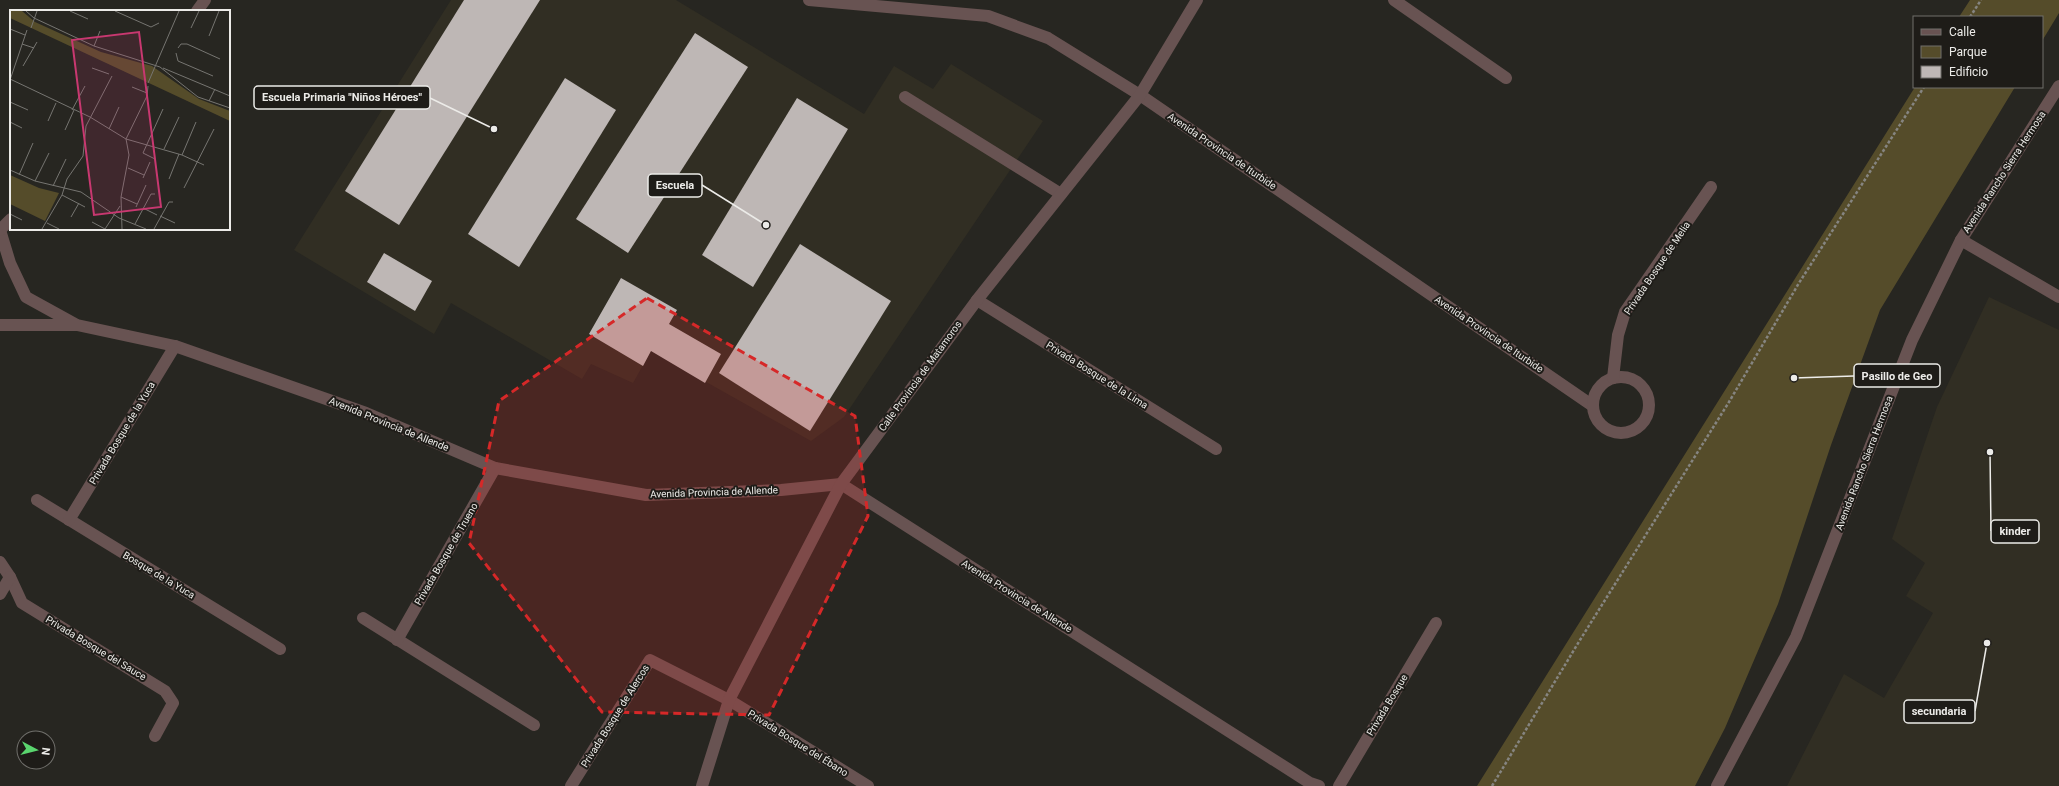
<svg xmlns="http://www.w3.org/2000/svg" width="2059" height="786" viewBox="0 0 2059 786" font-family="Roboto,sans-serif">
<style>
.built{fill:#312e23}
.green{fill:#554c2a}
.building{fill:#beb7b5}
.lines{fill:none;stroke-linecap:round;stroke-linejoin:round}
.path{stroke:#868581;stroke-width:2.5;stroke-dasharray:3 2;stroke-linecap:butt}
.service{stroke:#685352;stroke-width:12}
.minor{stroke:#685352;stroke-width:12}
.tertiary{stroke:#685352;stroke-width:12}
.marked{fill:#d62828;fill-opacity:0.2;stroke:#d62828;stroke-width:3;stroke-dasharray:8 5;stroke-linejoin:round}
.labels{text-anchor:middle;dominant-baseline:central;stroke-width:4;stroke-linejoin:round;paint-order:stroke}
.street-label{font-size:10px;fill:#ecebe8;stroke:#1e1c18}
.inset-road{fill:none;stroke:#767571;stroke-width:1}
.view{fill:#c83870;fill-opacity:0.15;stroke:#c83870;stroke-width:2}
.inset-edge{fill:none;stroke:#ecebe8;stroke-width:2}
.leader{fill:none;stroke:#ecebe8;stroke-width:1.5}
.callout-dot{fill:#ecebe8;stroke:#1e1c18;stroke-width:1.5}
.callout{fill:#1e1c18;stroke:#ecebe8;stroke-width:1.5}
.callout-label{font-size:11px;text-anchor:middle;font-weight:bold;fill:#ecebe8}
</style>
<rect width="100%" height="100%" fill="#272621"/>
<g class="built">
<polygon points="451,0 676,0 864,114 894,66 933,89 951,64 1043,121 844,417 811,441 651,351 633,383 591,364 582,379 451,303 434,334 294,250"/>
<polygon points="1989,297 2059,330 2059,786 1787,786 1844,674 1884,698 1933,613 1906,596 1925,563 1892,539 1937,407"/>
</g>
<g class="green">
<polygon points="1970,0 2059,0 2059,13 2042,41 2042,17 1959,17"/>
<polygon points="1915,87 2015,87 1880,310 1831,445 1778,604 1725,728 1695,786 1477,786"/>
</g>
<g class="building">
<polygon points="464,0 540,0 399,225 345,191"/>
<polygon points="695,33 748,67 628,253 576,219"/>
<polygon points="565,78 616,110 519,267 468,234"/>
<polygon points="797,98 848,129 753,287 702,255"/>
<polygon points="800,244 891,301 810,431 719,373"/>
<polygon points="384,253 432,281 415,311 367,282"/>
<polygon points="621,278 677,310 669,324 721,354 705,383 651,351 643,366 589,334"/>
</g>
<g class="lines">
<g class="path">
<polyline points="1970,17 1981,0"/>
<polyline points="1492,786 1580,640 1729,402 1799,283 1924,87"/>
</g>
<polyline class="service" points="905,97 1061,194"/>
<g class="minor">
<polyline points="809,0 988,16 1048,38 1140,95 1593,406"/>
<polyline points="1394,0 1506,78"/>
<polyline points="197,11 205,0"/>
<polyline points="0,230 10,263 26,297 75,324"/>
<polyline points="0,230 11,219"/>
<polyline points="1961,240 2059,297"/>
<polyline points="977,300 1216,449"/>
<polyline points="0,325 77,325 175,346 366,413 495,468 646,495 781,490 841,484 1310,783 1319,786"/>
<circle cx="1621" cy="405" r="28"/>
<polyline points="1613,378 1618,335 1625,312 1711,187"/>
<polyline points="37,500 280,649"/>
<polyline points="69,520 175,346"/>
<polyline points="0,562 10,577 22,603 165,691 173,703 155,736"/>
<polyline points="0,594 10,577"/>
<polyline points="363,618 534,725"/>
<polyline points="397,640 495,468"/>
<polyline points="571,786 650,660 729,700 868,786"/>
<polyline points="702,786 729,700 841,484 977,300 1140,95 1197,0"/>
<polyline points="1339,786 1436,623"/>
</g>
<polyline class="tertiary" points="1717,786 1796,637 1912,340 1961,240 2059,86"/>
</g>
<path class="marked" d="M647 298 855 416 868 516 769 715 602 712 469 543 499 401Z"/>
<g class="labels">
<g class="street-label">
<text transform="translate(1222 151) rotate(34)">Avenida Provincia de Iturbide</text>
<text transform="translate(2004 172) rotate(-57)">Avenida Rancho Sierra Hermosa</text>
<text transform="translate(1657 268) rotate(-56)">Privada Bosque de Melia</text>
<text transform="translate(1489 334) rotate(34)">Avenida Provincia de Iturbide</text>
<text transform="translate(1097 375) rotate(32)">Privada Bosque de la Lima</text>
<text transform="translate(920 376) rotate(-54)">Calle Provincia de Matamoros</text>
<text transform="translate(389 424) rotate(22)">Avenida Provincia de Allende</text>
<text transform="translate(122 433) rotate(-59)">Privada Bosque de la Yuca</text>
<text transform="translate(1864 463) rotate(-69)">Avenida Rancho Sierra Hermosa</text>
<text transform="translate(714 492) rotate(-2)">Avenida Provincia de Allende</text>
<text transform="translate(446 554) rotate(-60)">Privada Bosque de Trueno</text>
<text transform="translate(159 575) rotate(31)">Bosque de la Yuca</text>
<text transform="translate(1017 596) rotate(32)">Avenida Provincia de Allende</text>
<text transform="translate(96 648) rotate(31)">Privada Bosque del Sauce</text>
<text transform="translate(1387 705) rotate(-59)">Privada Bosque</text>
<text transform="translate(615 716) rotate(-58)">Privada Bosque de Alercos</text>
<text transform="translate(798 743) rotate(32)">Privada Bosque del Ébano</text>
</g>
</g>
<g transform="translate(10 10)">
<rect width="220" height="220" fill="#272621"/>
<path d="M0 1H12L25 12 91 42 142 56 189 89 220 101V111L0 8ZM0 165 29 178 49 183 35 211 0 194Z" fill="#554c2a"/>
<path class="inset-road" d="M16 1 24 8 84 36 150 57 188 87 220 98M60 1 78 9M105 1 141 17 149 13M21 18 27 1M181 18 189 1M0 19 15 25M199 26 209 1M12 34 24 38M84 36 90 21M168 38 171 34H177L210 49M166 43 168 51 203 66M13 56 27 32M82 58 99 64M153 58 220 86M0 69 80 107 116 129 172 145 194 155M0 70 17 20M138 73 169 1M122 77 137 83M199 91 205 79M0 92 18 100M62 100 75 76M38 111 46 93M0 112 12 118M99 119 109 97M55 120 64 100M154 139 169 107M172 145 186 112M145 149 133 143 153 99M118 158 134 165M0 160 25 171 71 182 109 208 136 219M9 165 23 133M133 168 140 152M159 169 169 144M25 171 39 143M43 176 56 149M174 178 204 119M52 185 75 197M111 187 127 194M126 197 136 175M133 198 147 205M0 204 12 210M150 206 165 213M61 207 69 193M82 212 95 219M37 213 49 219M125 214 141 184H145M32 219 52 185 57 169 73 146 76 116 102 66M95 219 110 196M112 219 111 187 119 145 116 129 137 86 138 76M144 219 159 192H163"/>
<path class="view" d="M129 22 151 197 84 205 62 30Z"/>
<rect width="220" height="220" class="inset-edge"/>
</g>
<path class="leader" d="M494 129L430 98M766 225L702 185M1794 378L1854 376M1990 452L1991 531M1987 643L1975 711"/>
<g class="callout-dot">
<circle cx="494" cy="129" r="4"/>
<circle cx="766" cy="225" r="4"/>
<circle cx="1794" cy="378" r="4"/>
<circle cx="1990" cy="452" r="4"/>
<circle cx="1987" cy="643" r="4"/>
</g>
<g class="callout">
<rect x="254" y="86" width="176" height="23" rx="4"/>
<rect x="648" y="174" width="54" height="23" rx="4"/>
<rect x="1854" y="364" width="86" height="23" rx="4"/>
<rect x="1991" y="520" width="48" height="23" rx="4"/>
<rect x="1904" y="700" width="71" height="23" rx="4"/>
</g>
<g class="callout-label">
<text x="342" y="101">Escuela Primaria "Niños Héroes"</text>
<text x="675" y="189">Escuela</text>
<text x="1897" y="380">Pasillo de Geo</text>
<text x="2015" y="535">kinder</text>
<text x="1939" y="715">secundaria</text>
</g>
<rect x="1913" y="16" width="130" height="72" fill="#1e1c18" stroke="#706f6b"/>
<rect x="1921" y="29" width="20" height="6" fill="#685352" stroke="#706f6b"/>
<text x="1949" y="36" font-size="12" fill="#ecebe8">Calle</text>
<rect x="1921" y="46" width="20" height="12" fill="#554c2a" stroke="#706f6b"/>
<text x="1949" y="56" font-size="12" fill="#ecebe8">Parque</text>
<rect x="1921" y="66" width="20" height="12" fill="#beb7b5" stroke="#706f6b"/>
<text x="1949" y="76" font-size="12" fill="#ecebe8">Edificio</text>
<g transform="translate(36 750) rotate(97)"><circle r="19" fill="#1e1c18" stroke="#706f6b"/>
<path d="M0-3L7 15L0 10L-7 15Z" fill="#5ad56e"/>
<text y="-6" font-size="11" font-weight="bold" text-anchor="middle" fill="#ecebe8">N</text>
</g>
</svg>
